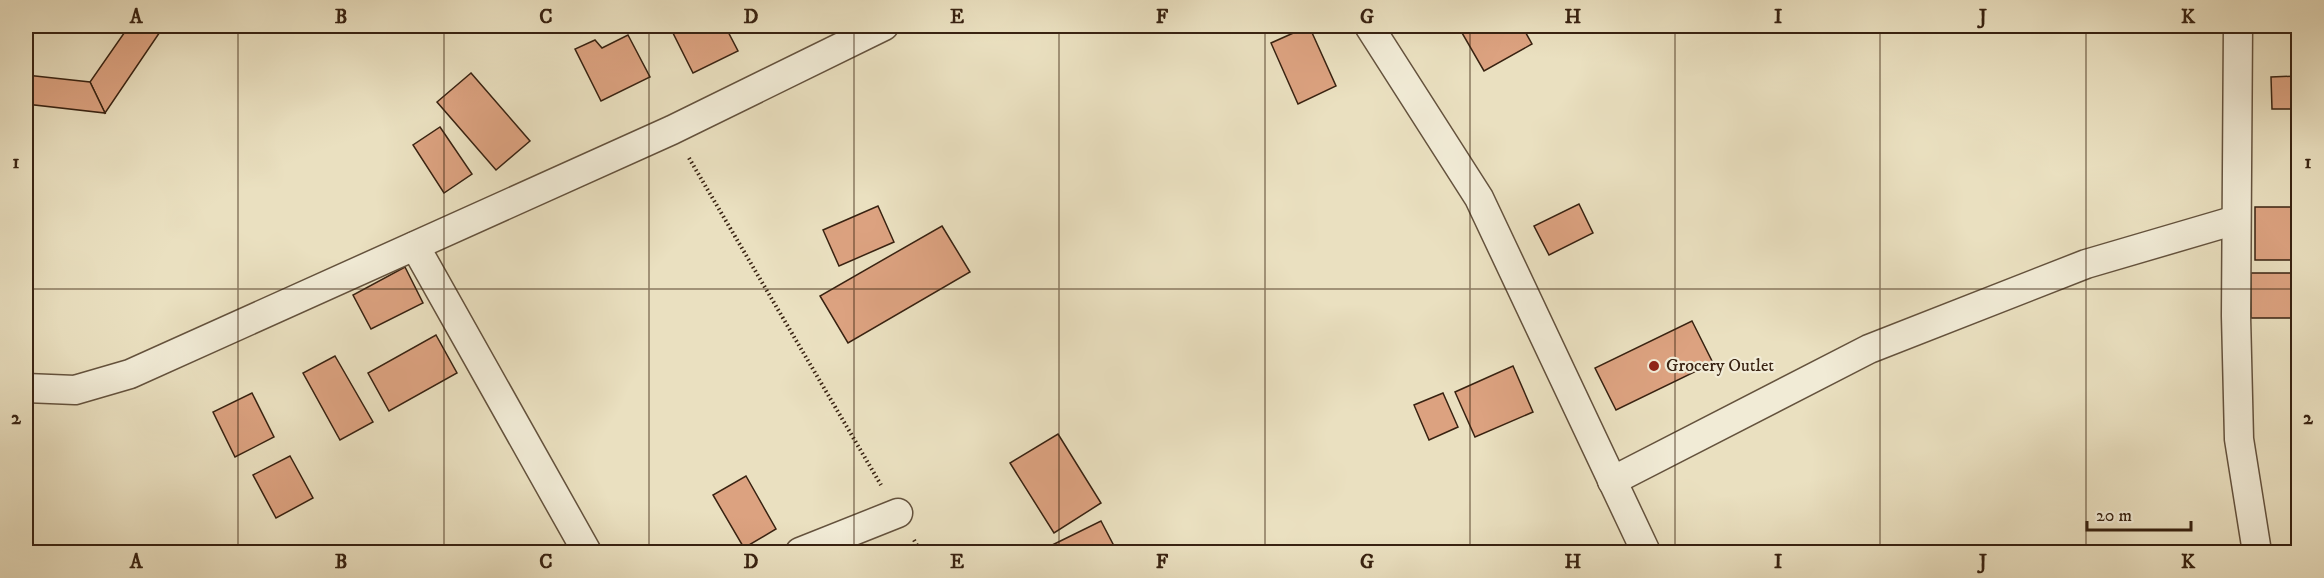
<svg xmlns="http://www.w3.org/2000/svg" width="2324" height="578" viewBox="0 0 2324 578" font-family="'IM FELL DW Pica',serif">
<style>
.building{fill:#dca280;stroke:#382211;stroke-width:1.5}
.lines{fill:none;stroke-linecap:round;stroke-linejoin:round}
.minor-casing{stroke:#64523d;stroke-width:31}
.path{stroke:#382211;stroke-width:4;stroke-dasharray:1.5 3;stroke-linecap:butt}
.minor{stroke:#f1ebd6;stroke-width:28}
.grid{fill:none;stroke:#382211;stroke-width:1.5;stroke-opacity:0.55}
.poi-dot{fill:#8f2418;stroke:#f1ebd6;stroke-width:2}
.labels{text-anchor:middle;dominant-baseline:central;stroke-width:4.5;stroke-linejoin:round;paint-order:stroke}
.poi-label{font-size:18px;fill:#382211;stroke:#f1ebd6;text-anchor:start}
.neatline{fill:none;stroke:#382211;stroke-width:2}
.grid-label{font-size:20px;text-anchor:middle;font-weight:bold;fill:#382211}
</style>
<rect width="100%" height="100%" fill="#eae0c0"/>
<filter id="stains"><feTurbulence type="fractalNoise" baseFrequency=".00333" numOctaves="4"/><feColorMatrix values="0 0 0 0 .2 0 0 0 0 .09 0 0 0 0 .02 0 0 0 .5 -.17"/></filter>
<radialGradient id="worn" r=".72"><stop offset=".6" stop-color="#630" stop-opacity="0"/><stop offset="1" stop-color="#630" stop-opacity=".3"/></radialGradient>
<g class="building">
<polygon points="129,26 164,26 105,113 90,82"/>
<polygon points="689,26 725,26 738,51 693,73 673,33"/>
<polygon points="1309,26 1336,86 1298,104 1271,43"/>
<polygon points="1458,26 1522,26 1532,44 1484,71"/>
<polygon points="1888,26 1976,26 1888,30"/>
<polygon points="2039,26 2106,26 2039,33"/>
<polygon points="628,35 650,77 601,101 575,49 595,40 602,48"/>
<polygon points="471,73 530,141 496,170 437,102"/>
<polygon points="26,75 90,82 105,113 26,104"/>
<polygon points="2298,76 2298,109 2272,109 2271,77"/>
<polygon points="440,127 472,174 444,193 413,145"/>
<polygon points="1579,204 1593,233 1549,255 1534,226"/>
<polygon points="878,206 894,242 839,266 823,230"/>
<rect x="2255" y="207" width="43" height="53"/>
<polygon points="942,226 970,272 848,343 820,296"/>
<polygon points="405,267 423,303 371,329 353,295"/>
<rect x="2251" y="273" width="47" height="45"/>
<polygon points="1692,321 1713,363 1616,410 1595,368"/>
<polygon points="436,335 457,373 389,411 368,373"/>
<polygon points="335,356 373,422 340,440 303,373"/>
<polygon points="1513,366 1533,412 1475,437 1455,392"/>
<polygon points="252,393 274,437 235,457 213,412"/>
<polygon points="1443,393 1458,427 1429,440 1414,405"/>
<polygon points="1058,434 1101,503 1054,533 1010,463"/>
<polygon points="290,456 313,498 276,518 253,475"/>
<polygon points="746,476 776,529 744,548 713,495"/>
<polygon points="1101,521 1114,546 1101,552 1038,552"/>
</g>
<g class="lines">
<g class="minor-casing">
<g id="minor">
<polyline points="1369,26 1479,198 1646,552"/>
<polyline points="2238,26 2236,316 2239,439 2257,552"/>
<polyline points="415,246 587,552"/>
<polyline points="26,388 75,390 130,374 672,130 884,26"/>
<polyline points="1612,481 1869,349 2086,264 2236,220"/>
<polyline points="800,552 898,513"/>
</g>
</g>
<g class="path">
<polyline points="689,158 881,485"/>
<polyline points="914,540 921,552"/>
</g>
<use href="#minor" class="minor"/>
</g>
<path class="grid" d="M238 26V552M444 26V552M649 26V552M854 26V552M1059 26V552M1265 26V552M1470 26V552M1675 26V552M1880 26V552M2086 26V552M26 289H2298"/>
<circle class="poi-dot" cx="1654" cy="366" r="6"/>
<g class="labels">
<g class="poi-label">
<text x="1666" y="366">Grocery Outlet</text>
</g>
</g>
<rect width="2324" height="578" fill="none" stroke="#eae0c0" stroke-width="66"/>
<path d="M2087 521v9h104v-9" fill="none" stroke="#382211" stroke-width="3"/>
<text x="2096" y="521" font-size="18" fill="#382211" stroke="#f1ebd6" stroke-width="4.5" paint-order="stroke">20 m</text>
<rect x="33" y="33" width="2258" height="512" class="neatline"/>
<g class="grid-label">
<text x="136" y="23">A</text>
<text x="341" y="23">B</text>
<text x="546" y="23">C</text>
<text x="751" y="23">D</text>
<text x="957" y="23">E</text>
<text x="1162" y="23">F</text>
<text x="1367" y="23">G</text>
<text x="1573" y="23">H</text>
<text x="1778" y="23">I</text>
<text x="1983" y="23">J</text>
<text x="2188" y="23">K</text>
<text x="16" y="168">1</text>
<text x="2308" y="168">1</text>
<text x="16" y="424">2</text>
<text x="2308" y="424">2</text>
<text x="136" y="568">A</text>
<text x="341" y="568">B</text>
<text x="546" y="568">C</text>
<text x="751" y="568">D</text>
<text x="957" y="568">E</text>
<text x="1162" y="568">F</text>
<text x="1367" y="568">G</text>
<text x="1573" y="568">H</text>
<text x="1778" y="568">I</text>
<text x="1983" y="568">J</text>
<text x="2188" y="568">K</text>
</g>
<rect width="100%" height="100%" filter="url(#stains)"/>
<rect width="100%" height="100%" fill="url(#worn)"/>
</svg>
